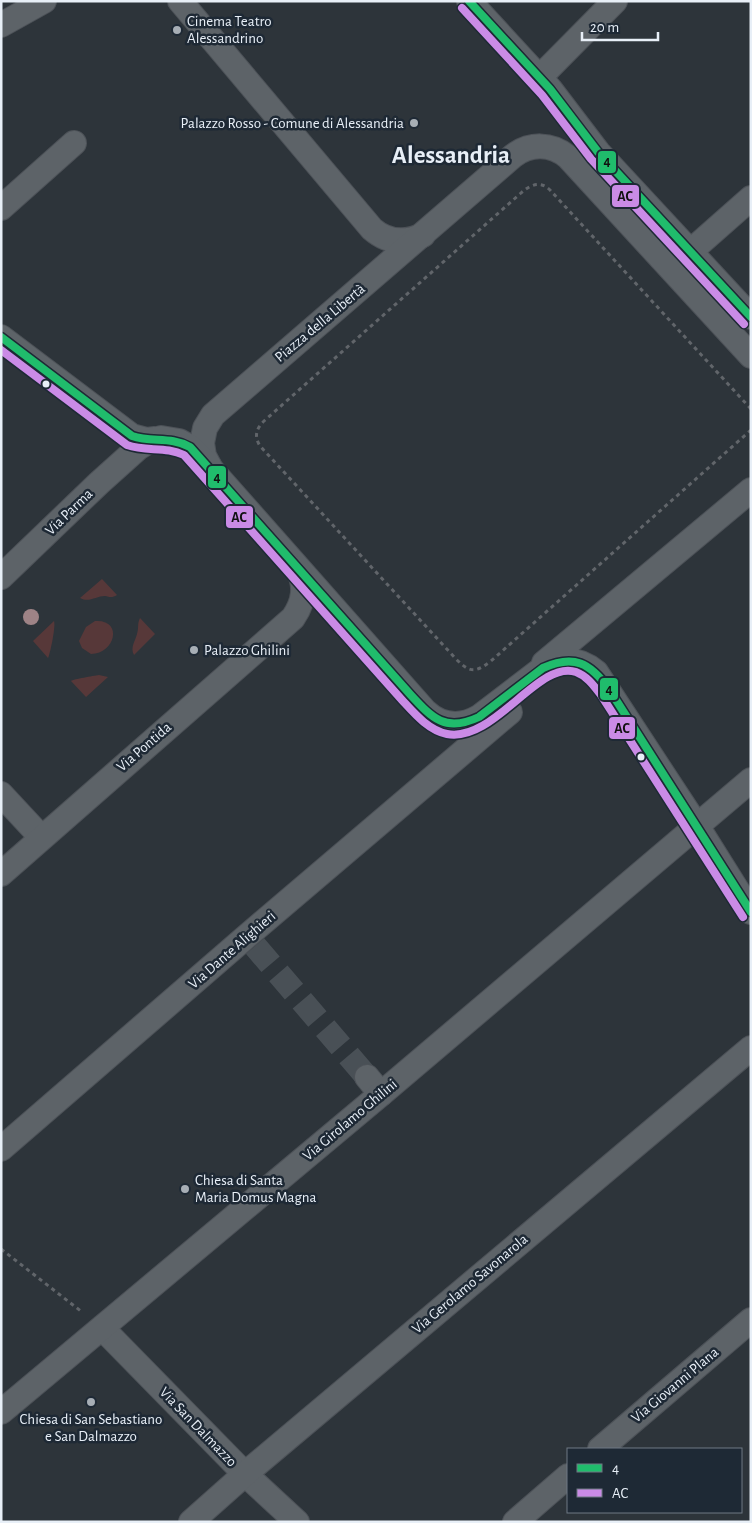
<svg xmlns="http://www.w3.org/2000/svg" width="752" height="1523" viewBox="0 0 752 1523" font-family="'Alegreya Sans',sans-serif">
<style>
.green{fill:#573839}
.lines{fill:none;stroke-linecap:round;stroke-linejoin:round}
.street-tunnel{stroke:#495056;stroke-width:24;stroke-dasharray:24 12;stroke-linecap:butt}
.street-casing{stroke:#4d5258;stroke-width:26}
.path{stroke:#61656a;stroke-width:3;stroke-dasharray:4 4;stroke-linecap:butt}
.street{stroke:#5d6368;stroke-width:24}
.bus-1-casing{stroke:#1e2935;stroke-width:11}
.bus-2-casing{stroke:#1e2935;stroke-width:11}
.bus-1{stroke:#20bc6c;stroke-width:8}
.bus-2{stroke:#ca8be6;stroke-width:8}
.tree{fill:#9e8386}
.poi-dot{fill:#a7aeb5;stroke:#1e2935;stroke-width:2}
.bus-dot{fill:#e8eff7;stroke:#1e2935;stroke-width:2}
.labels{text-anchor:middle;dominant-baseline:central;stroke-width:5;stroke-linejoin:round;paint-order:stroke}
.poi-label{font-size:15px;fill:#e8eff7;stroke:#1e2935;text-anchor:start}
.street-label{font-size:15px;fill:#e8eff7;stroke:#1e2935}
.town-label{font-size:25px;font-weight:bold;fill:#e8eff7;stroke:#1e2935}
.line-badge{stroke:#1e2935;stroke-width:2}
.pale-badge-label{font-size:14px;text-anchor:middle;font-weight:bold;fill:#111}
</style>
<rect width="100%" height="100%" fill="#2d343a"/>
<g class="green">
<path d="M102 579 117 595C112 598 110 597 105 596 96 596 89 603 80 598Z"/>
<path d="M140 618 155 634 134 655C130 647 135 642 137 634 139 628 137 624 140 618Z"/>
<path d="M54 621C56 626 50 654 48 658L33 641Z"/>
<path d="M95 621C123 619 116 653 91 654L82 648 79 641 86 627Z"/>
<path d="M99 675 108 677 86 697 71 681C74 679 93 676 99 675Z"/>
</g>
<g class="lines">
<polyline class="street-tunnel" points="255,946 367,1077"/>
<g class="street-casing">
<g id="street">
<path d="M180 1 372 229C387 242 404 244 423 235"/>
<polyline points="469,1 550,89 598,152 751,317"/>
<polyline points="1,25 44,1"/>
<polyline points="540,77 615,1"/>
<polyline points="1,208 74,143"/>
<polyline points="691,251 751,198"/>
<polyline points="1,337 132,436 147,440 155,439"/>
<path d="M751 356 568 157C551 143 530 143 513 156L213 415 205 428 202 443 204 456 211 469 425 711C441 726 460 728 479 717L543 668C562 657 579 658 596 672L697 826 751 912"/>
<polyline points="1,577 99,483 138,448 146,443 161,438 179,441 190,447 209,466"/>
<polyline points="544,663 751,490"/>
<polyline points="1,794 41,837"/>
<path d="M1 874 293 618C304 602 307 586 297 568"/>
<polyline points="367,1077 381,1094"/>
<polyline points="1,1149 247,936 510,712"/>
<polyline points="102,1328 245,1474 297,1522"/>
<polyline points="1,1412 381,1094 751,780"/>
<polyline points="600,1449 751,1320"/>
<polyline points="191,1522 245,1474 751,1048"/>
<polyline points="515,1522 568,1476"/>
</g>
</g>
<g class="path">
<path d="M751 409 550 190C540 180 530 185 521 193L264 421C256 429 254 436 260 446L456 659C470 673 475 673 491 661L751 430"/>
<polyline points="1,1249 82,1312"/>
</g>
<use href="#street" class="street"/>
<g class="bus-1-casing">
<g id="bus-1">
<polyline points="469,1 550,89 598,152 751,317"/>
<path d="M1 337 132 436C152 443 170 436 190 447L409 693C432 718 445 733 479 717L543 668C574 654 590 663 609 689L751 912"/>
</g>
</g>
<g class="bus-2-casing">
<g id="bus-2">
<polyline points="462,8 542,95 591,159 744,324"/>
<path d="M1 350 127 445C146 452 166 446 184 455L402 700C414 713 428 730 447 734 494 743 539 659 576 672 587 676 594 686 601 695L743 917"/>
</g>
</g>
<use href="#bus-1" class="bus-1"/>
<use href="#bus-2" class="bus-2"/>
</g>
<circle class="tree" cx="31" cy="617" r="8"/>
<g class="poi-dot">
<circle cx="177" cy="30" r="5"/>
<circle cx="414" cy="123" r="5"/>
<circle cx="194" cy="650" r="5"/>
<circle cx="185" cy="1189" r="5"/>
<circle cx="91" cy="1402" r="5"/>
</g>
<g class="bus-dot">
<circle cx="46" cy="384" r="4.5"/>
<circle cx="641" cy="757" r="4.5"/>
</g>
<g class="labels">
<g class="poi-label">
<text x="187" y="21">Cinema Teatro<tspan x="187" dy="17">Alessandrino</tspan></text>
<text x="404" y="123" text-anchor="end">Palazzo Rosso - Comune di Alessandria</text>
<text x="204" y="650">Palazzo Ghilini</text>
<text x="195" y="1180">Chiesa di Santa<tspan x="195" dy="17">Maria Domus Magna</tspan></text>
<text x="91" y="1419" text-anchor="middle">Chiesa di San Sebastiano<tspan x="91" dy="17">e San Dalmazzo</tspan></text>
</g>
<g class="street-label">
<text transform="translate(320 323) rotate(-40)">Piazza della Libertà</text>
<text transform="translate(69 512) rotate(-44)">Via Parma</text>
<text transform="translate(144 747) rotate(-41)">Via Pontida</text>
<text transform="translate(232 950) rotate(-41)">Via Dante Alighieri</text>
<text transform="translate(350 1120) rotate(-40)">Via Girolamo Ghilini</text>
<text transform="translate(470 1284) rotate(-40)">Via Gerolamo Savonarola</text>
<text transform="translate(675 1385) rotate(-40)">Via Giovanni Plana</text>
<text transform="translate(198 1427) rotate(46)">Via San Dalmazzo</text>
</g>
<g class="town-label">
<text x="451" y="155">Alessandria</text>
</g>
</g>
<g class="line-badge">
<rect x="597" y="150" width="20" height="24" rx="5" fill="#20bc6c"/>
<rect x="611" y="184" width="29" height="24" rx="5" fill="#ca8be6"/>
<rect x="207" y="465" width="20" height="24" rx="5" fill="#20bc6c"/>
<rect x="225" y="505" width="29" height="24" rx="5" fill="#ca8be6"/>
<rect x="599" y="677" width="20" height="24" rx="5" fill="#20bc6c"/>
<rect x="608" y="716" width="28" height="24" rx="5" fill="#ca8be6"/>
</g>
<g class="pale-badge-label">
<text x="607" y="166">4</text>
<text x="625" y="201">AC</text>
<text x="217" y="482">4</text>
<text x="239" y="522">AC</text>
<text x="609" y="694">4</text>
<text x="622" y="733">AC</text>
</g>
<rect width="752" height="1523" fill="none" stroke="#e8eff7" stroke-width="5"/>
<rect x="567" y="1448" width="175" height="65" fill="#1e2935" stroke="#6f7883"/>
<rect x="577" y="1464" width="25" height="8" fill="#20bc6c" stroke="#6f7883"/>
<text x="612" y="1473" font-size="15" fill="#e8eff7">4</text>
<rect x="577" y="1489" width="25" height="8" fill="#ca8be6" stroke="#6f7883"/>
<text x="612" y="1498" font-size="15" fill="#e8eff7">AC</text>
<path d="M582 32v8h76v-8" fill="none" stroke="#e8eff7" stroke-width="2.5"/>
<text x="590" y="32" font-size="15" fill="#e8eff7" stroke="#1e2935" stroke-width="4" paint-order="stroke">20 m</text>
</svg>
